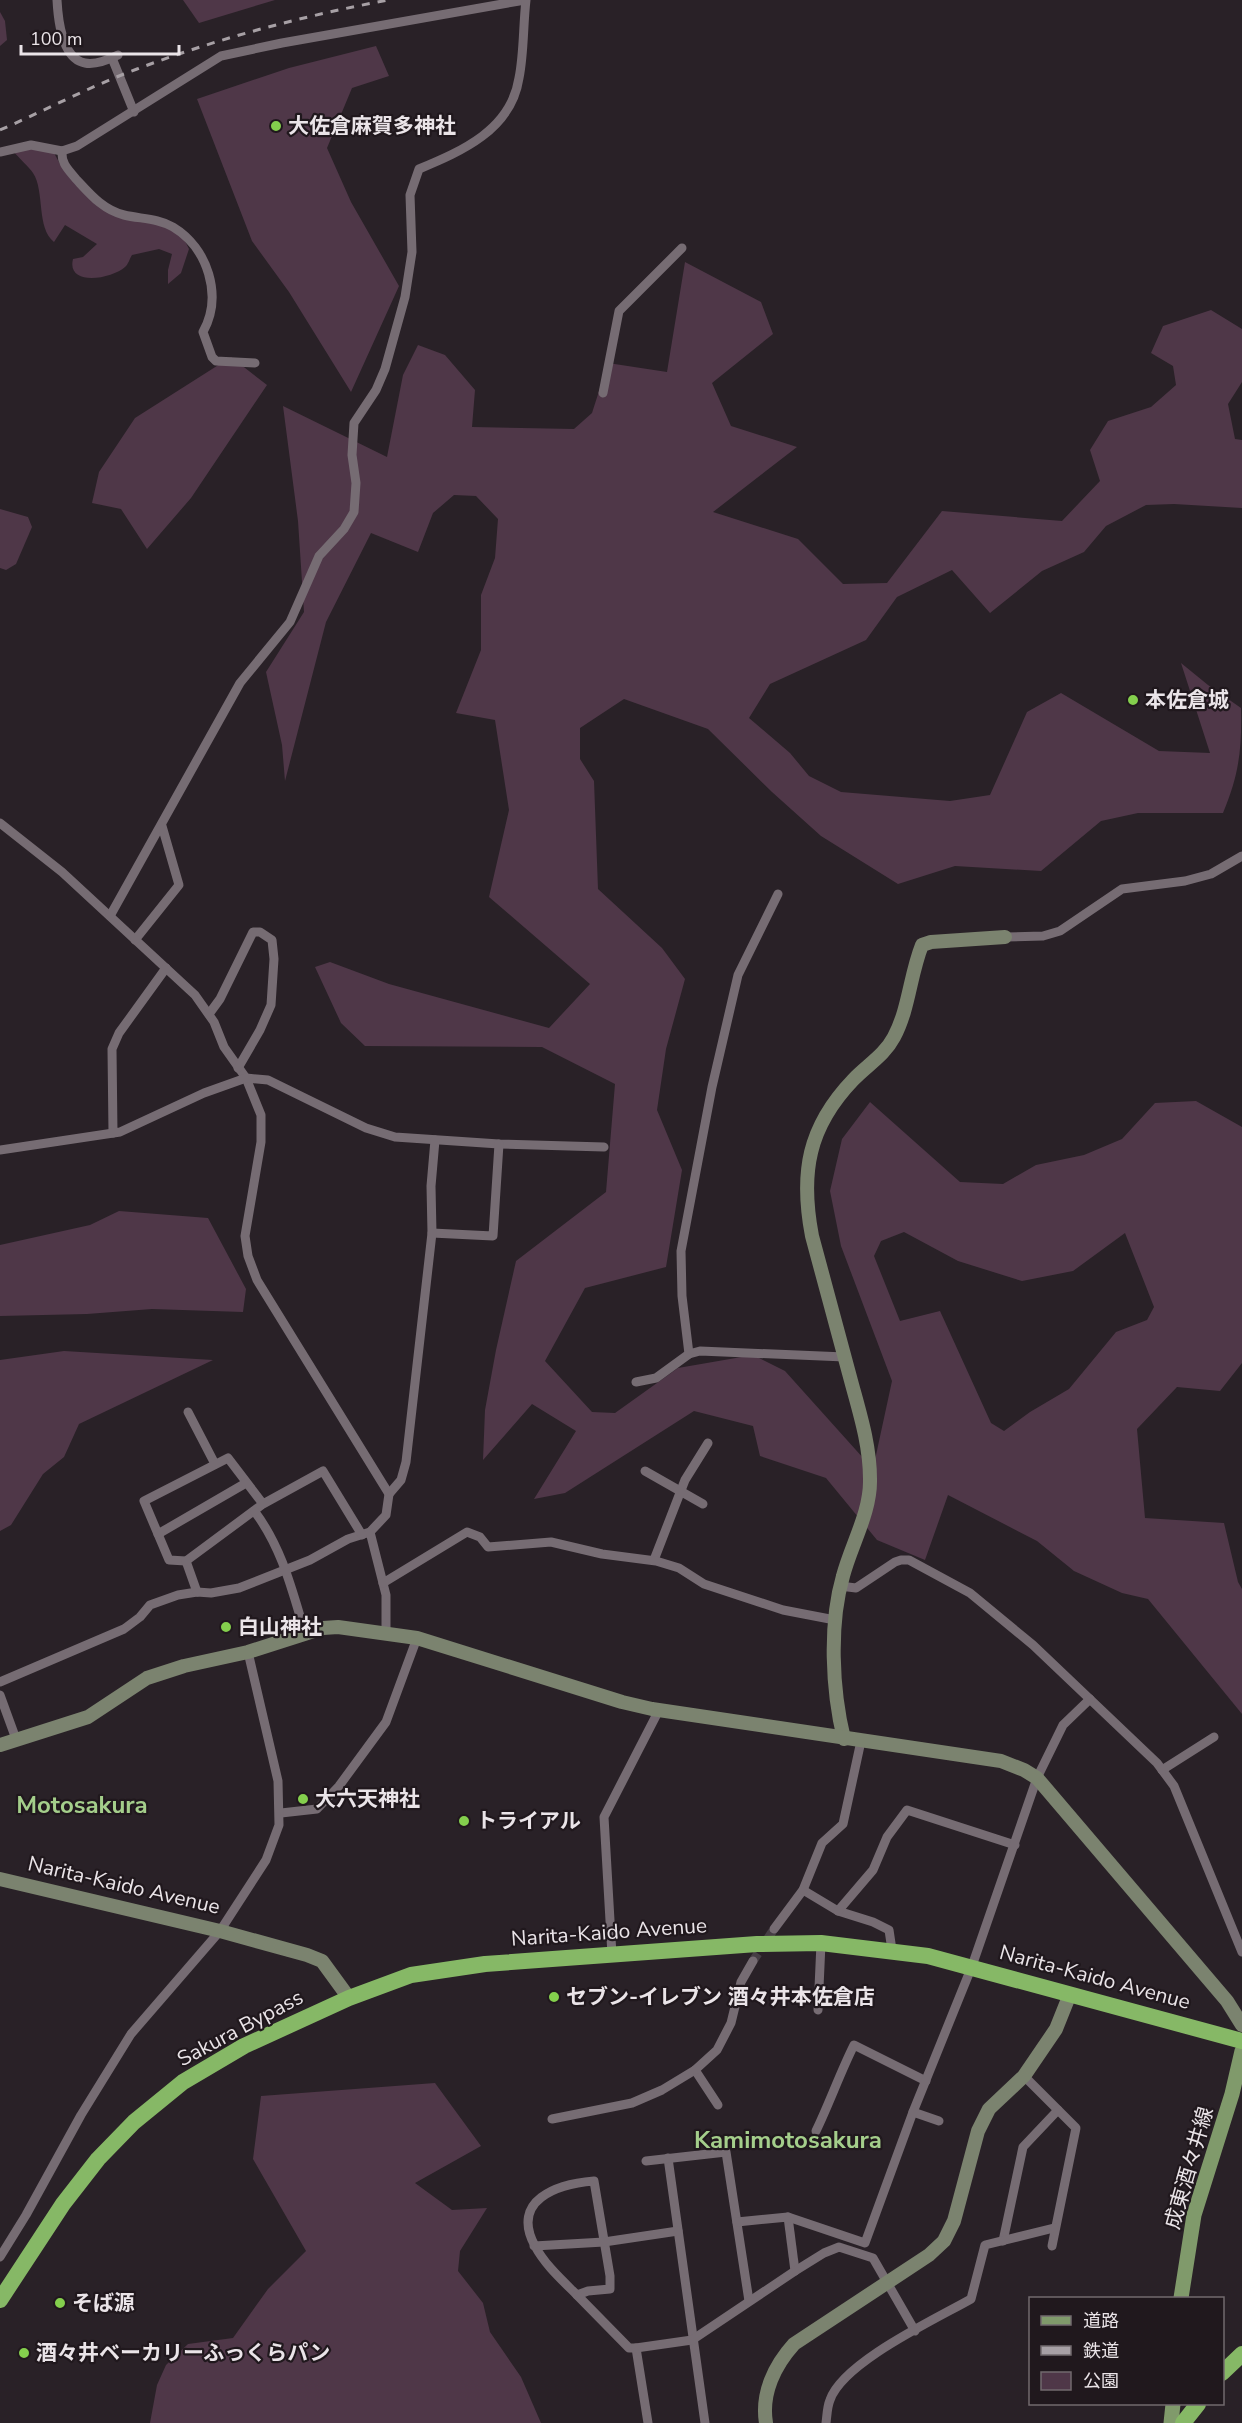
<svg xmlns="http://www.w3.org/2000/svg" width="1242" height="2423" viewBox="0 0 1242 2423" font-family="'Nunito Sans','Noto Sans JP',sans-serif">
<style>
.green{fill:#4f3748;fill-rule:evenodd}
.lines{fill:none;stroke-linecap:round;stroke-linejoin:round}
.street-tunnel{stroke:#463e44;stroke-width:9;stroke-dasharray:9 4.5;stroke-linecap:butt}
.street{stroke:#766c73;stroke-width:9}
.secondary{stroke:#7b836f;stroke-width:14}
.primary{stroke:#809a6b;stroke-width:15}
.highway{stroke:#86b866;stroke-width:16}
.rail{stroke:#a7a0a5;stroke-width:3;stroke-dasharray:8 8;stroke-linecap:butt}
.poi-dot{fill:#84cf4d;stroke:#20181d;stroke-width:2}
.labels{text-anchor:middle;dominant-baseline:central;stroke-width:4.5;stroke-linejoin:round;paint-order:stroke}
.poi-label{font-size:21px;font-weight:bold;fill:#eae4e8;stroke:#20181d;text-anchor:start}
.street-label{font-size:21px;fill:#eae4e8;stroke:#20181d}
.quarter-label{font-size:24px;font-weight:bold;fill:#a4ce8b;stroke:#20181d}
</style>
<rect width="100%" height="100%" fill="#292127"/>
<g class="green">
<polygon points="183,0 275,0 199,23"/>
<polygon points="0,12 5,21 7,40 0,46"/>
<polygon points="376,46 389,76 352,88 327,148 351,202 399,286 351,392 289,292 252,241 197,99 289,68"/>
<path d="M32 148 54 153 60 164 95 204 159 223 183 237 189 249 181 273 168 284V270L172 254 159 249 132 255C130 258 128 265 125 267 112 279 66 287 73 259L83 257 97 244 65 225 54 242C36 228 45 191 33 173 29 167 19 158 13 151Z"/>
<path d="M685 262 761 302 773 334 712 383 731 426 797 447 713 512 798 539 843 584 887 583 942 511 1062 521 1100 481 1090 450 1108 421 1151 407 1176 385 1173 366 1151 353 1163 326 1211 310 1242 329V382L1228 404 1235 439 1242 440V508L1174 504 1146 505 1106 526 1084 552 1042 571 990 613 952 570 897 597 866 640 770 684 749 718 790 753 809 776 841 792 950 801 990 795 1027 712 1061 693 1159 751 1210 753 1181 663 1208 685 1241 708C1242 749 1239 775 1223 813H1138L1101 821 1041 871 955 866 898 884 821 836 772 792 708 729 624 699 580 728V759L594 781 598 889 662 948 685 979 666 1049 657 1110 682 1170 666 1267 585 1288 545 1361 592 1412 615 1413 678 1368 753 1355 785 1371 873 1469 892 1381 841 1246 830 1191 842 1139 870 1102 960 1182 1003 1184 1036 1165 1084 1155 1122 1139 1155 1103 1196 1101 1242 1127V1363L1220 1391 1177 1387 1137 1429 1145 1518 1224 1523 1238 1582 1242 1589V1714L1148 1599 1122 1593 1074 1571 1037 1541 948 1495 925 1560 877 1540 826 1478 760 1456 753 1426 694 1411 565 1493 534 1499 576 1431 532 1404 483 1460 485 1410 496 1350 516 1261 606 1192 615 1084 542 1047 365 1046 341 1023 315 967 330 962 389 984 549 1028 590 984 489 897 509 810 495 720 456 713 481 650V595L495 558 498 519 476 496 454 495 433 513 418 552 371 533 326 622 285 781 282 745 266 672 304 612 298 521 283 406 387 457 403 375 418 345 445 355 475 390 472 427 574 429 592 413 608 363 667 372ZM904 1232 958 1261 1022 1281 1073 1271 1125 1233 1154 1307 1147 1320 1116 1332 1069 1389 1030 1412 1004 1431 991 1423 940 1311 900 1321 874 1256 881 1241Z"/>
<polygon points="231,357 267,385 191,498 147,549 121,509 92,503 99,472 135,418"/>
<polygon points="0,509 28,517 32,527 16,564 6,570 0,568"/>
<polygon points="119,1211 208,1218 246,1289 243,1312 152,1309 87,1314 0,1316 0,1245 90,1225"/>
<polygon points="64,1351 213,1360 79,1424 64,1457 43,1474 11,1525 0,1531 0,1360"/>
<polygon points="435,2083 481,2146 415,2183 452,2210 487,2208 460,2251 458,2271 483,2303 490,2332 521,2377 541,2423 150,2423 157,2385 166,2365 188,2344 233,2338 268,2289 306,2251 253,2159 261,2096"/>
</g>
<g class="lines">
<polyline class="street-tunnel" points="753,1961 774,1929"/>
<g class="street">
<path d="M57 0C58 19 62 59 85 63 95 65 110 59 118 55"/>
<polyline points="112,58 134,112"/>
<path d="M62 151C61 164 69 170 76 179 90 194 103 210 124 215 140 219 158 218 173 227 208 248 223 296 203 332L212 357 216 361 255 363"/>
<polyline points="0,152 31,145 62,151 77,146 221,56 282,43 525,0"/>
<polyline points="603,393 619,311 682,248"/>
<polyline points="0,823 62,872 195,995 214,1022 224,1047 246,1078 261,1115 261,1142 245,1236 248,1256 257,1280 389,1494 386,1515 370,1532 348,1539 310,1560 239,1588 211,1593 197,1592 178,1595 150,1605 140,1617 124,1629 0,1682"/>
<path d="M110 916 240 683 290 622 319 556 344 529 354 512 356 483 352 455 354 423 376 390 385 369 405 297 412 252 410 195 419 169C462 151 511 130 519 78 524 53 523 26 526 0"/>
<polyline points="1005,937 1043,936 1060,931 1122,889 1185,881 1211,874 1242,856"/>
<polyline points="135,940 179,885 162,826"/>
<polyline points="209,1014 220,999 253,932 260,932 272,940 274,959 271,1005 260,1030 238,1068"/>
<polyline points="113,1133 112,1049 119,1033 166,968"/>
<polyline points="0,1150 120,1132 204,1093 246,1078 268,1080 366,1128 395,1137 499,1144 604,1147"/>
<polyline points="432,1233 493,1236 499,1144"/>
<polyline points="689,1354 682,1296 681,1251 712,1087 738,975 778,894"/>
<polyline points="636,1382 656,1378 689,1354 700,1351 845,1357"/>
<polyline points="188,1412 215,1464"/>
<polyline points="645,1471 703,1504"/>
<polyline points="389,1494 401,1480 406,1462 432,1233 431,1186 435,1140"/>
<polyline points="263,1504 228,1458 144,1501 169,1560 186,1561 263,1504 323,1471 362,1535"/>
<path d="M255 1512C282 1548 292 1590 305 1633"/>
<polyline points="370,1532 386,1595 386,1633"/>
<polyline points="158,1534 246,1483"/>
<polyline points="654,1560 685,1480 708,1443"/>
<polyline points="186,1561 197,1592"/>
<polyline points="383,1583 467,1532 480,1537 488,1547 551,1542 602,1554 656,1561 679,1568 704,1584 783,1610 835,1620"/>
<polyline points="840,1586 856,1588 895,1562 901,1560 909,1560 970,1593 1033,1645 1157,1763 1174,1786 1242,1952"/>
<polyline points="0,1695 16,1739"/>
<polyline points="1162,1770 1214,1737"/>
<polyline points="281,1813 317,1809 339,1786 386,1722 417,1638"/>
<polyline points="803,1890 838,1911 873,1922 889,1930 892,1950"/>
<polyline points="838,1911 873,1870 887,1837 907,1810 1015,1845"/>
<polyline points="774,1929 803,1890 822,1843 843,1824 861,1741"/>
<polyline points="612,1955 604,1817 659,1710"/>
<polyline points="818,2010 821,1943"/>
<polyline points="695,2070 718,2105"/>
<polyline points="1024,2076 1076,2128 1052,2246"/>
<polyline points="913,2112 939,2121"/>
<polyline points="552,2119 632,2103 662,2090 695,2070 717,2050 731,2023 741,1982 753,1961"/>
<path d="M816 2131C830 2102 840 2073 854 2045L926 2081"/>
<polyline points="668,2158 705,2423"/>
<polyline points="646,2161 726,2152 749,2301"/>
<path d="M594 2181 610 2276V2289L588 2291 577 2295C562 2280 545 2265 535 2246 510 2200 557 2184 594 2181Z"/>
<polyline points="788,2217 795,2271"/>
<polyline points="737,2222 788,2217 865,2243 913,2112 972,1966 1037,1778 1063,1725 1090,1699"/>
<polyline points="1003,2241 1023,2147 1058,2110"/>
<polyline points="534,2246 604,2242 678,2231"/>
<polyline points="0,2257 26,2215 81,2115 131,2034 220,1931 266,1860 279,1825 278,1781 248,1652"/>
<polyline points="577,2295 629,2348 636,2348 648,2423"/>
<polyline points="636,2348 692,2340 795,2271 824,2253 839,2247 873,2258 915,2331"/>
<path d="M826 2423C827 2416 827 2407 830 2400 843 2362 936 2319 971 2299L985 2245 1054 2228"/>
</g>
<g class="secondary">
<path d="M844 1739C832 1690 829 1624 843 1576 851 1545 871 1512 870 1479 870 1444 859 1411 850 1377 837 1330 825 1283 812 1236 800 1173 808 1127 853 1080 867 1065 884 1056 894 1037 909 1009 910 975 922 945L931 942 1005 937"/>
<polyline points="0,1745 88,1717 147,1678 184,1666 248,1652 323,1628 338,1627 417,1638 622,1702 652,1709 1001,1761 1024,1770 1037,1778 1227,2001 1242,2025"/>
<polyline points="0,1879 220,1931 307,1955 322,1961 349,1998"/>
<path d="M766 2423C761 2393 775 2365 794 2344L929 2255 944 2241 954 2221 978 2131 989 2109 1024 2076 1056 2029 1070 1994"/>
</g>
<g class="primary">
<polyline points="1181,2298 1194,2215 1232,2094 1242,2051"/>
<polyline points="1171,2423 1173,2404"/>
</g>
<g class="highway">
<polyline points="0,2300 63,2204 98,2159 134,2122 183,2082 244,2046 349,1998 411,1975 485,1964 757,1944 821,1943 928,1956 1242,2041"/>
<polyline points="1222,2373 1242,2354"/>
<polyline points="1183,2423 1198,2404"/>
</g>
<path class="rail" d="M0 130C46 110 91 86 137 69 219 38 303 16 388 0"/>
</g>
<g class="poi-dot">
<circle cx="276" cy="126" r="6"/>
<circle cx="1133" cy="700" r="6"/>
<circle cx="226" cy="1627" r="6"/>
<circle cx="303" cy="1799" r="6"/>
<circle cx="464" cy="1821" r="6"/>
<circle cx="554" cy="1997" r="6"/>
<circle cx="60" cy="2303" r="6"/>
<circle cx="24" cy="2353" r="6"/>
</g>
<g class="labels">
<g class="poi-label">
<text x="288" y="126">大佐倉麻賀多神社</text>
<text x="1145" y="700">本佐倉城</text>
<text x="238" y="1627">白山神社</text>
<text x="315" y="1799">大六天神社</text>
<text x="476" y="1821">トライアル</text>
<text x="566" y="1997">セブン-イレブン 酒々井本佐倉店</text>
<text x="72" y="2303">そば源</text>
<text x="36" y="2353">酒々井ベーカリーふっくらパン</text>
</g>
<g class="street-label">
<text transform="translate(124 1885) rotate(13)">Narita-Kaido Avenue</text>
<text transform="translate(609 1932) rotate(-4)">Narita-Kaido Avenue</text>
<text transform="translate(1095 1977) rotate(15)">Narita-Kaido Avenue</text>
<text transform="translate(240 2028) rotate(-28)">Sakura Bypass</text>
<text transform="translate(1189 2168) rotate(-74)">成東酒々井線</text>
</g>
<g class="quarter-label">
<text x="82" y="1805">Motosakura</text>
<text x="788" y="2140">Kamimotosakura</text>
</g>
</g>
<rect x="1029" y="2297" width="195" height="108" fill="#20181d" stroke="#716a6e" stroke-width="1.5"/>
<rect x="1041" y="2316" width="30" height="9" fill="#809a6b" stroke="#716a6e" stroke-width="1.5"/>
<text x="1083" y="2327" font-size="18" fill="#eae4e8">道路</text>
<rect x="1041" y="2346" width="30" height="9" fill="#a7a0a5" stroke="#716a6e" stroke-width="1.5"/>
<text x="1083" y="2357" font-size="18" fill="#eae4e8">鉄道</text>
<rect x="1041" y="2372" width="30" height="18" fill="#4f3748" stroke="#716a6e" stroke-width="1.5"/>
<text x="1083" y="2387" font-size="18" fill="#eae4e8">公園</text>
<path d="M21 45v9h158v-9" fill="none" stroke="#eae4e8" stroke-width="3"/>
<text x="30" y="45" font-size="18" fill="#eae4e8" stroke="#20181d" stroke-width="4.5" paint-order="stroke">100 m</text>
</svg>
